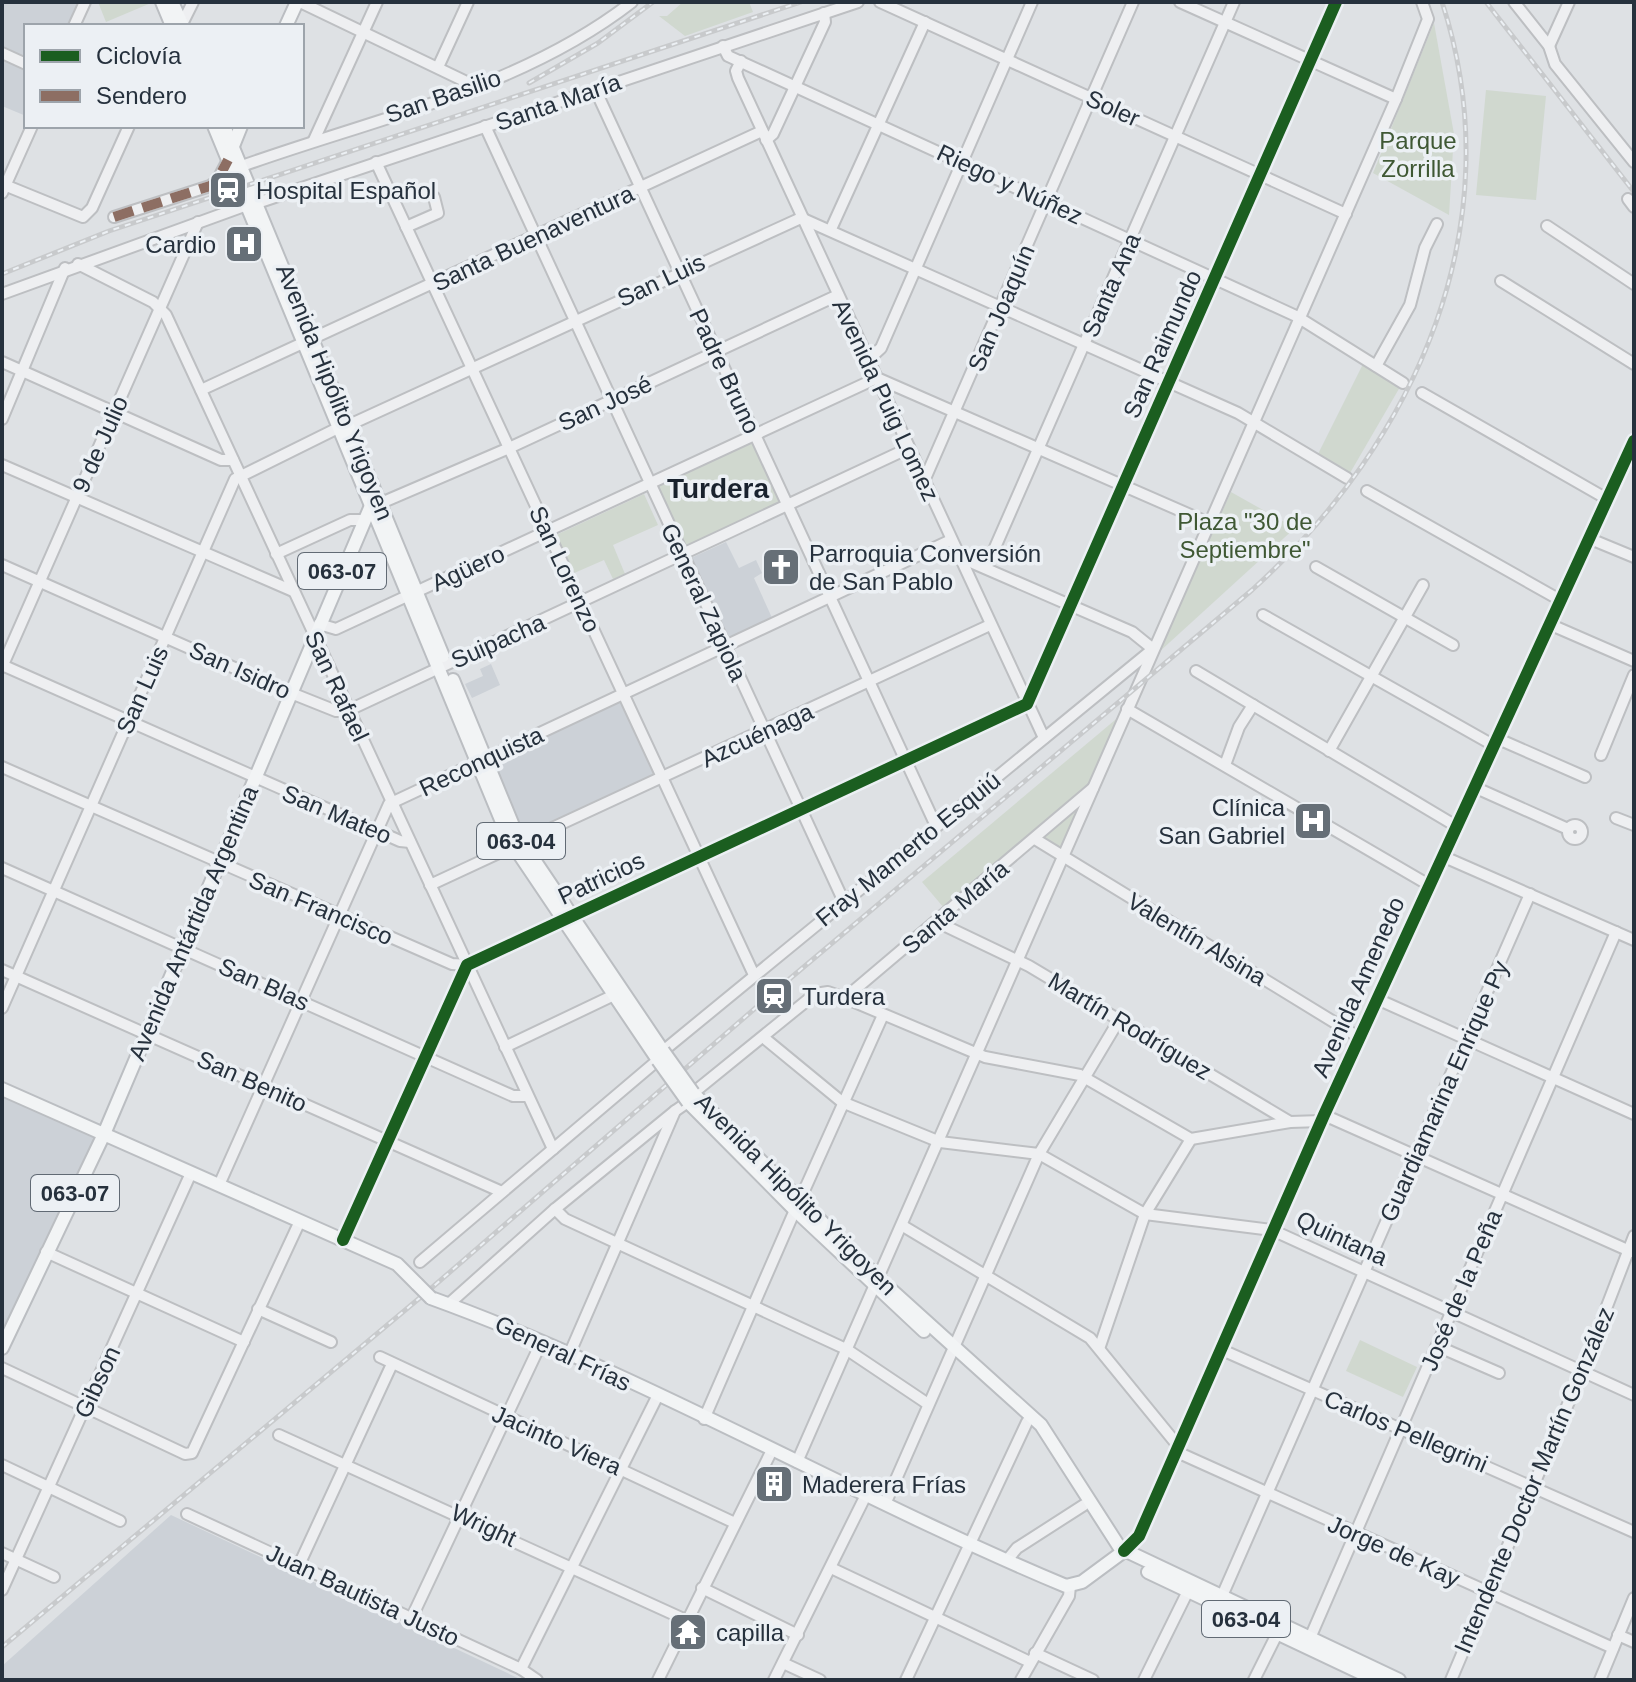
<svg xmlns="http://www.w3.org/2000/svg" width="1636" height="1682" viewBox="0 0 1636 1682" font-family="Helvetica,sans-serif">
<style>
.built{fill:#ccd1d7}
.green{fill:#d0d8cf}
.lines{fill:none;stroke-linecap:round;stroke-linejoin:round}
.minor-casing{stroke:#bdbfc2;stroke-width:14}
.major-casing{stroke:#bbbec2;stroke-width:16}
.minor{stroke:#eeeff1;stroke-width:10}
.major{stroke:#f2f4f5;stroke-width:12}
.rail-casing{stroke:#c8cacc;stroke-width:5}
.rail{stroke:#ecf0f4;stroke-width:2;stroke-dasharray:6;stroke-linecap:butt}
.major-bridge-casing{stroke:#bbbec2;stroke-width:16;stroke-linecap:butt}
.major-bridge{stroke:#f2f4f5;stroke-width:12}
.quiet{stroke:#8d6e63;stroke-width:10;stroke-dasharray:20 10;stroke-linecap:butt}
.cycleway-casing{stroke:#ecf0f4;stroke-width:17}
.cycleway{stroke:#1b5e20;stroke-width:12}
.labels{text-anchor:middle;dominant-baseline:central;stroke-width:7;stroke-linejoin:round;paint-order:stroke}
.shield{fill:#ecf0f4;stroke:#616a74;stroke-width:2}
.shield-label{font-size:22px;font-weight:bold;fill:#26313d}
.street-label{font-size:24px;fill:#26313d;stroke:#ecf0f4}
.park-label{font-size:24px;fill:#3f5834;stroke:#ecf0f4}
.poi-label{font-size:24px;fill:#26313d;stroke:#ecf0f4;text-anchor:start}
.quarter-label{font-size:28px;font-weight:bold;fill:#19222d;stroke:#ecf0f4}
</style>
<rect width="100%" height="100%" fill="#dee1e4"/>
<g class="built">
<polygon points="2,2 78,2 67,26 26,26 26,58 2,47"/>
<polygon points="2,58 26,68 26,116 2,106"/>
<polygon points="726,542 739,568 756,560 762,573 754,578 773,620 730,640 691,558"/>
<polygon points="491,664 500,685 472,698 465,684 483,676 480,669"/>
<polygon points="623,700 659,778 522,839 490,761"/>
<polygon points="2,1096 97,1138 2,1331"/>
<polygon points="171,1515 522,1680 2,1680 2,1666"/>
</g>
<g class="green">
<polygon points="98,2 151,2 151,3 106,22"/>
<polygon points="683,2 749,2 753,12 685,36 659,16 667,16"/>
<polygon points="1434,23 1454,134 1449,215 1373,173"/>
<polygon points="1486,90 1546,96 1536,200 1476,195"/>
<polygon points="1363,364 1400,387 1350,473 1318,454"/>
<polygon points="756,436 788,506 681,556 649,484"/>
<polygon points="1231,492 1295,528 1158,653"/>
<polygon points="644,494 658,525 613,545 625,574 613,579 604,560 572,574 554,536"/>
<polygon points="1121,715 1090,786 944,908 922,882"/>
<polygon points="1087,798 1060,850 1041,838"/>
<polygon points="1360,1340 1417,1367 1403,1397 1346,1371"/>
</g>
<g class="lines">
<g class="minor-casing">
<g id="minor">
<polyline points="300,2 477,87"/>
<polyline points="880,2 1346,214"/>
<polyline points="1180,2 1396,99"/>
<polyline points="1514,2 1549,46 1555,64 1634,162"/>
<polyline points="182,24 193,2"/>
<polyline points="74,26 85,2"/>
<polyline points="723,46 728,56 1296,316 1403,383"/>
<polyline points="1549,46 1569,2"/>
<polyline points="2,53 26,64"/>
<polyline points="741,61 736,71 738,78 1044,738"/>
<polyline points="439,65 468,2"/>
<polyline points="595,89 936,826"/>
<polyline points="485,126 844,902"/>
<polyline points="314,140 377,2"/>
<polyline points="766,140 773,134 825,22 824,13"/>
<polyline points="376,162 754,975"/>
<path d="M242 166C373 119 520 89 632 2"/>
<polyline points="2,184 83,217 92,208 129,126"/>
<polyline points="2,193 32,126"/>
<polyline points="1628,199 1634,207"/>
<polyline points="257,203 858,2"/>
<polyline points="114,217 210,186 217,181 228,160"/>
<polyline points="1547,226 1634,284"/>
<polyline points="406,227 438,213 434,197"/>
<polyline points="831,229 925,22"/>
<polyline points="78,264 153,302 166,315 553,1149"/>
<polyline points="1501,281 1634,364"/>
<polyline points="2,294 247,205"/>
<polyline points="868,360 881,348 1032,2"/>
<polyline points="2,362 221,460 233,460"/>
<polyline points="1376,366 1410,305 1425,248 1437,224"/>
<polyline points="201,390 762,131"/>
<polyline points="1422,393 1607,499"/>
<polyline points="2,419 65,268"/>
<polyline points="349,425 801,218 1238,413 1347,478"/>
<polyline points="2,465 293,591"/>
<polyline points="924,481 1133,2"/>
<polyline points="1367,491 1560,600"/>
<polyline points="374,506 509,448 838,295"/>
<polyline points="1588,538 1634,557"/>
<polyline points="276,554 350,520 363,520"/>
<polyline points="2,565 291,693 336,711 347,711 909,448"/>
<polyline points="1316,567 1453,645"/>
<polyline points="986,568 1234,2"/>
<polyline points="1263,615 1493,745"/>
<polyline points="319,624 336,629 877,378 1211,524"/>
<polyline points="1549,624 1634,661"/>
<polyline points="2,665 400,841 410,842"/>
<polyline points="2,667 198,222"/>
<polyline points="1196,671 1456,826"/>
<polyline points="1127,709 1429,885"/>
<polyline points="1496,738 1585,777"/>
<polyline points="1329,751 1423,585"/>
<polyline points="1601,755 1634,675"/>
<polyline points="1225,765 1239,727 1253,705"/>
<polyline points="2,767 452,964 467,965"/>
<polyline points="1474,787 1568,829"/>
<polyline points="1616,818 1634,825"/>
<circle cx="1575" cy="832" r="7"/>
<polyline points="1035,839 1360,1038"/>
<polyline points="522,842 990,625"/>
<polyline points="1442,856 1634,940"/>
<polyline points="2,868 513,1096 527,1096"/>
<polyline points="430,885 514,846"/>
<polyline points="937,922 1029,966 1290,1122 1322,1121"/>
<polyline points="2,970 502,1192"/>
<polyline points="845,998 985,1057 1080,1075 1191,1139 1290,1122"/>
<polyline points="1377,999 1634,1114"/>
<polyline points="2,1008 235,479 338,428"/>
<polyline points="763,1037 842,1102 940,1142 1039,1154 1145,1214 1272,1230 1634,1395"/>
<polyline points="505,1047 614,995"/>
<polyline points="663,1051 1153,649 1132,632 959,557"/>
<polyline points="693,1093 815,994 828,992 845,998 1093,788"/>
<polyline points="1324,1115 1632,1252"/>
<polyline points="219,1185 389,804 951,540"/>
<polyline points="799,1202 883,1015"/>
<polyline points="555,1209 565,1219 846,1349 928,1404"/>
<polyline points="903,1226 1090,1338 1179,1447"/>
<polyline points="343,1240 467,965 1027,704 1336,2"/>
<polyline points="46,1252 244,1342"/>
<polyline points="420,1262 658,1060"/>
<polyline points="451,1302 555,1209 675,1111"/>
<polyline points="258,1309 331,1342"/>
<polyline points="1100,1346 1145,1214 1191,1139"/>
<polyline points="1437,1346 1499,1373"/>
<polyline points="1222,1350 1634,1532"/>
<polyline points="569,1355 675,1111 688,1102"/>
<polyline points="380,1357 735,1523"/>
<polyline points="2,1368 185,1454 192,1453 300,1221"/>
<polyline points="704,1419 795,1210"/>
<polyline points="279,1435 686,1620"/>
<polyline points="1177,1452 1613,1648"/>
<polyline points="797,1462 1396,99 1428,19 1422,2"/>
<polyline points="2,1465 120,1521"/>
<polyline points="886,1502 1039,1154 1119,1020"/>
<polyline points="187,1514 521,1669 537,1680"/>
<polyline points="1124,1551 1139,1536 1324,1115 1634,441"/>
<polyline points="2,1553 54,1577"/>
<polyline points="1008,1559 1017,1548 1084,1505"/>
<polyline points="299,1565 392,1364"/>
<polyline points="831,1568 1030,1662"/>
<polyline points="702,1588 798,1635"/>
<polyline points="2,1590 191,1173"/>
<polyline points="1222,1596 1530,894"/>
<polyline points="412,1617 541,1343"/>
<polyline points="1618,1635 1634,1642"/>
<polyline points="1307,1645 1616,932"/>
<polyline points="1035,1653 1093,1680"/>
<polyline points="783,1663 820,1680"/>
<polyline points="521,1669 657,1397"/>
<polyline points="658,1680 772,1450"/>
<polyline points="774,1680 867,1493"/>
<polyline points="906,1680 1027,1422"/>
<polyline points="1021,1680 1069,1596 1070,1586"/>
<polyline points="1144,1680 1188,1591"/>
<polyline points="1254,1680 1281,1626"/>
<polyline points="1451,1680 1582,1371 1634,1236"/>
<polyline points="1600,1680 1634,1598"/>
</g>
</g>
<g class="major-casing">
<g id="major">
<polyline points="162,2 172,26"/>
<polyline points="172,2 183,26"/>
<polyline points="286,26 297,2"/>
<polyline points="214,126 509,839 658,1060"/>
<polyline points="224,126 443,656"/>
<polyline points="233,146 241,126"/>
<polyline points="453,680 516,833 663,1051"/>
<polyline points="2,1089 397,1264 417,1284"/>
<polyline points="693,1093 878,1278 1041,1425 1120,1548 1399,1680"/>
<polyline points="688,1102 795,1210 924,1331"/>
<path d="M431 1298C649 1377 852 1497 1066 1586L1082 1582 1124 1551"/>
<polyline points="2,1348 104,1134 373,501"/>
<polyline points="1148,1572 1376,1680"/>
</g>
</g>
<use href="#minor" class="minor"/>
<use href="#major" class="major"/>
<g class="rail-casing">
<g id="rail">
<polyline points="1486,2 1634,192"/>
<polyline points="529,83 598,43 653,2"/>
<polyline points="2,274 109,231 801,2"/>
<path d="M2 1647 428 1291 774 992 1252 590C1417 441 1514 223 1442 2"/>
</g>
</g>
<use href="#rail" class="rail"/>
<g class="major-bridge-casing">
<g id="major-bridge">
<polyline points="663,1051 693,1093"/>
<polyline points="658,1060 688,1102"/>
<polyline points="417,1284 431,1298"/>
</g>
</g>
<use href="#major-bridge" class="major-bridge"/>
<polyline class="quiet" points="114,217 210,186 217,181 228,160"/>
<g class="cycleway-casing">
<g id="cycleway">
<polyline points="343,1240 467,965 1027,704 1336,2"/>
<polyline points="1124,1551 1139,1536 1324,1115 1634,441"/>
</g>
</g>
<use href="#cycleway" class="cycleway"/>
</g>
<defs>
<g id="station-square" transform="scale(2)"><rect x="-9" y="-9" width="18" height="18" rx="4" fill="#666f77" stroke="#ecf0f4"/><path d="M-3-6H3Q5-6 5-4V2Q5 4 3 4L4.5 6H3L1.5 4h-3L-3 6H-4.5L-3 4Q-5 4-5 2V-4Q-5-6-3-6ZM-3.5-4v3h7v-3ZM-3.5 1v1.5H-2V1ZM2 1v1.5H3.5V1Z" fill="#fff"/></g>
<g id="hospital-square" transform="scale(2)"><rect x="-9" y="-9" width="18" height="18" rx="4" fill="#666f77" stroke="#ecf0f4"/><path d="M-5-5h3v3.5h4V-5h3V5h-3V1.5h-4V5h-3Z" fill="#fff"/></g>
<g id="church-square" transform="scale(2)"><rect x="-9" y="-9" width="18" height="18" rx="4" fill="#666f77" stroke="#ecf0f4"/><path d="M-1.2-6h2.4v3.5h3.3v2.4h-3.3V6h-2.4V-.1h-3.3v-2.4h3.3Z" fill="#fff"/></g>
<g id="building-square" transform="scale(2)"><rect x="-9" y="-9" width="18" height="18" rx="4" fill="#666f77" stroke="#ecf0f4"/><path d="M-4-6H4V6H1V3H-1V6H-4ZM-2.5-4.3h1.7v1.8h-1.7ZM.8-4.3h1.7v1.8H.8ZM-2.5-1h1.7V.8h-1.7ZM.8-1h1.7V.8H.8Z" fill="#fff"/></g>
<g id="temple-square" transform="scale(2)"><rect x="-9" y="-9" width="18" height="18" rx="4" fill="#666f77" stroke="#ecf0f4"/><path d="M0-6L5-2H3V0L6.5 2.5H4V6H1.5V3h-3V6H-4V2.5H-6.5L-3 0V-2H-5Z" fill="#fff"/></g>
</defs>
<g fill-rule="evenodd">
<use href="#station-square" x="228" y="190"/>
<use href="#hospital-square" x="244" y="244"/>
<use href="#church-square" x="781" y="567"/>
<use href="#hospital-square" x="1313" y="821"/>
<use href="#station-square" x="774" y="996"/>
<use href="#building-square" x="774" y="1484"/>
<use href="#temple-square" x="688" y="1632"/>
</g>
<g class="labels">
<g class="shield">
<rect x="298" y="553" width="88" height="36" rx="6"/>
<rect x="477" y="823" width="88" height="36" rx="6"/>
<rect x="31" y="1175" width="88" height="36" rx="6"/>
<rect x="1202" y="1601" width="88" height="36" rx="6"/>
</g>
<g class="shield-label">
<text x="342" y="571">063-07</text>
<text x="521" y="841">063-04</text>
<text x="75" y="1193">063-07</text>
<text x="1246" y="1619">063-04</text>
</g>
<g class="street-label">
<text transform="translate(443 96) rotate(-19)">San Basilio</text>
<text transform="translate(558 102) rotate(-19)">Santa María</text>
<text transform="translate(1113 108) rotate(24)">Soler</text>
<text transform="translate(1010 184) rotate(25)">Riego y Núñez</text>
<text transform="translate(533 238) rotate(-25)">Santa Buenaventura</text>
<text transform="translate(661 280) rotate(-25)">San Luis</text>
<text transform="translate(1111 285) rotate(-66)">Santa Ana</text>
<text transform="translate(1001 308) rotate(-67)">San Joaquín</text>
<text transform="translate(1162 344) rotate(-66)">San Raimundo</text>
<text transform="translate(725 371) rotate(65)">Padre Bruno</text>
<text transform="translate(335 392) rotate(68)">Avenida Hipólito Yrigoyen</text>
<text transform="translate(886 400) rotate(65)">Avenida Puig Lomez</text>
<text transform="translate(605 403) rotate(-25)">San José</text>
<text transform="translate(100 444) rotate(-66)">9 de Julio</text>
<text transform="translate(468 568) rotate(-25)">Agüero</text>
<text transform="translate(565 569) rotate(65)">San Lorenzo</text>
<text transform="translate(704 602) rotate(65)">General Zapiola</text>
<text transform="translate(498 641) rotate(-24)">Suipacha</text>
<text transform="translate(240 670) rotate(24)">San Isidro</text>
<text transform="translate(337 686) rotate(65)">San Rafael</text>
<text transform="translate(142 690) rotate(-66)">San Luis</text>
<text transform="translate(757 735) rotate(-25)">Azcuénaga</text>
<text transform="translate(481 761) rotate(-25)">Reconquista</text>
<text transform="translate(337 814) rotate(23)">San Mateo</text>
<text transform="translate(908 849) rotate(-39)">Fray Mamerto Esquiú</text>
<text transform="translate(601 878) rotate(-25)">Patricios</text>
<text transform="translate(955 907) rotate(-40)">Santa María</text>
<text transform="translate(321 908) rotate(23)">San Francisco</text>
<text transform="translate(193 923) rotate(-67)">Avenida Antártida Argentina</text>
<text transform="translate(1197 939) rotate(31)">Valentín Alsina</text>
<text transform="translate(264 984) rotate(24)">San Blas</text>
<text transform="translate(1358 987) rotate(-66)">Avenida Amenedo</text>
<text transform="translate(1130 1026) rotate(31)">Martín Rodríguez</text>
<text transform="translate(252 1081) rotate(24)">San Benito</text>
<text transform="translate(1444 1091) rotate(-66)">Guardiamarina Enrique Py</text>
<text transform="translate(796 1194) rotate(45)">Avenida Hipólito Yrigoyen</text>
<text transform="translate(1342 1238) rotate(25)">Quintana</text>
<text transform="translate(1461 1290) rotate(-67)">José de la Peña</text>
<text transform="translate(563 1353) rotate(25)">General Frías</text>
<text transform="translate(97 1382) rotate(-65)">Gibson</text>
<text transform="translate(1406 1431) rotate(23)">Carlos Pellegrini</text>
<text transform="translate(557 1440) rotate(24)">Jacinto Viera</text>
<text transform="translate(1534 1480) rotate(-67)">Intendente Doctor Martín González</text>
<text transform="translate(484 1525) rotate(25)">Wright</text>
<text transform="translate(1394 1551) rotate(24)">Jorge de Kay</text>
<text transform="translate(363 1595) rotate(25)">Juan Bautista Justo</text>
</g>
<g class="park-label">
<text x="1418" y="140">Parque<tspan x="1418" dy="28">Zorrilla</tspan></text>
<text x="1245" y="521">Plaza "30 de<tspan x="1245" dy="28">Septiembre"</tspan></text>
</g>
<g class="poi-label">
<text x="256" y="190">Hospital Español</text>
<text x="216" y="244" text-anchor="end">Cardio</text>
<text x="809" y="553">Parroquia Conversión<tspan x="809" dy="28">de San Pablo</tspan></text>
<text x="1285" y="807" text-anchor="end">Clínica<tspan x="1285" dy="28">San Gabriel</tspan></text>
<text x="802" y="996">Turdera</text>
<text x="802" y="1484">Maderera Frías</text>
<text x="716" y="1632">capilla</text>
</g>
<g class="quarter-label">
<text x="718" y="488">Turdera</text>
</g>
</g>
<rect width="1636" height="1682" fill="none" stroke="#26313d" stroke-width="8"/>
<rect x="24" y="24" width="280" height="104" fill="#ecf0f4" stroke="#9da4ab" stroke-width="2"/>
<rect x="40" y="50" width="40" height="12" fill="#1b5e20" stroke="#9da4ab" stroke-width="2"/>
<text x="96" y="64" font-size="24" fill="#26313d">Ciclovía</text>
<rect x="40" y="90" width="40" height="12" fill="#8d6e63" stroke="#9da4ab" stroke-width="2"/>
<text x="96" y="104" font-size="24" fill="#26313d">Sendero</text>
</svg>
